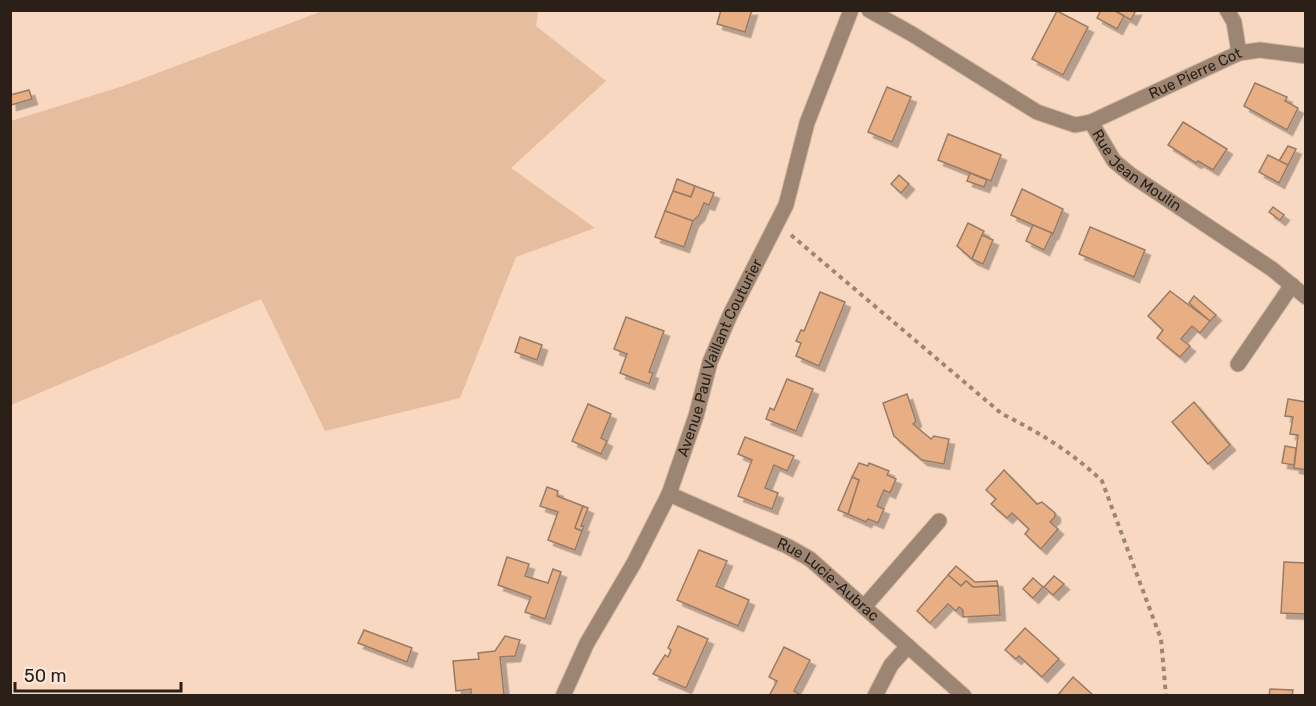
<svg xmlns="http://www.w3.org/2000/svg" width="1316" height="706" viewBox="0 0 1316 706" font-family="Rubik,sans-serif">
<style>
.green{fill:#e6bd9f}
.building{fill:#e8ae84;stroke:#987b66;stroke-width:1.5;filter:url(#shadow)}
.lines{fill:none;stroke-linecap:round;stroke-linejoin:round}
.street-casing{stroke:#d3b7a2;stroke-width:17}
.path{stroke:#9c8675;stroke-width:4;stroke-dasharray:4.5 4.5;stroke-linecap:butt}
.street{stroke:#9d8573;stroke-width:15}
.labels{text-anchor:middle;dominant-baseline:central;stroke-width:4.5;stroke-linejoin:round;paint-order:stroke}
.street-label{font-size:15px;fill:#2b2017;stroke:#fce8da}
</style>
<defs>
<filter id="shadow"><feDropShadow dx="5.5" dy="5.5" stdDeviation="0" flood-color="#0004"/></filter>
</defs>
<rect width="100%" height="100%" fill="#f8d8c1"/>
<polygon class="green" points="325,10 538,11 536,26 606,81 511,168 595,228 516,257 460,398 325,431 261,299 11,405 11,121 123,86"/>
<g class="building">
<polygon points="721,10 752,10 745,32 717,24"/>
<polygon points="1101,10 1114,10 1124,16 1117,29 1097,18"/>
<polygon points="1114,10 1136,10 1131,20"/>
<polygon points="1057,11 1088,27 1063,75 1032,59"/>
<polygon points="1255,83 1287,97 1285,101 1298,108 1287,130 1244,106"/>
<polygon points="887,87 911,97 892,142 868,132"/>
<polygon points="29,90 32,99 11,105 10,95"/>
<polygon points="1183,122 1227,149 1213,170 1198,161 1196,163 1168,145"/>
<polygon points="948,134 1001,155 991,181 938,160"/>
<polygon points="1288,146 1296,149 1288,165 1279,161"/>
<polygon points="1268,155 1288,165 1279,183 1259,172"/>
<polygon points="970,173 987,180 984,187 967,181"/>
<polygon points="899,175 909,184 901,193 891,184"/>
<polygon points="677,179 695,186 691,197 673,191"/>
<polygon points="695,186 714,193 709,205 704,203 699,215 693,221 665,211 673,191 691,197"/>
<polygon points="1022,189 1063,209 1053,234 1011,215"/>
<polygon points="1273,207 1284,215 1280,220 1269,212"/>
<polygon points="665,211 693,221 684,247 655,237"/>
<polygon points="968,223 984,231 972,259 957,246"/>
<polygon points="1033,225 1052,233 1044,250 1026,241"/>
<polygon points="1090,227 1145,250 1134,277 1079,254"/>
<polygon points="982,235 993,240 983,264 972,259"/>
<polygon points="1170,291 1210,321 1200,333 1192,326 1181,339 1190,346 1180,357 1157,338 1163,330 1148,316"/>
<polygon points="820,292 845,302 819,366 796,356 801,343 796,341 801,330 804,331"/>
<polygon points="1194,296 1216,315 1210,321 1189,303"/>
<polygon points="626,317 664,331 649,372 653,373 649,384 620,373 627,354 614,349"/>
<polygon points="520,337 542,345 537,360 515,352"/>
<polygon points="787,379 813,389 796,431 766,419 770,408 774,410"/>
<polygon points="907,394 916,421 913,424 931,439 934,436 949,439 944,464 922,460 894,436 883,403"/>
<polygon points="1288,399 1306,402 1306,470 1294,468 1298,435 1290,434 1293,417 1285,416"/>
<polygon points="1194,402 1230,445 1208,464 1172,422"/>
<polygon points="588,404 611,414 601,438 607,441 601,454 572,441"/>
<polygon points="745,437 794,456 787,471 774,465 765,488 778,493 772,509 738,496 752,460 738,454"/>
<polygon points="1285,446 1296,448 1294,465 1282,463"/>
<polygon points="859,463 868,466 869,463 889,471 887,475 896,479 890,493 884,490 877,506 884,509 878,523 868,519 866,522 848,514 859,480 852,477"/>
<polygon points="1004,470 1037,504 1042,502 1055,513 1055,517 1050,522 1058,529 1041,549 1025,534 1029,529 1012,513 1007,518 991,504 996,499 986,490"/>
<polygon points="852,477 859,480 848,514 838,510"/>
<polygon points="547,487 558,491 557,496 583,506 575,528 582,531 575,550 548,540 558,512 540,506"/>
<polygon points="583,506 588,508 581,526 584,526 582,531 575,528"/>
<polygon points="699,550 727,561 716,586 749,600 738,626 677,600"/>
<polygon points="507,557 529,564 525,576 548,583 553,569 561,572 545,619 525,612 531,597 498,585"/>
<polygon points="1284,562 1306,563 1306,614 1281,613"/>
<polygon points="956,566 975,582 997,581 998,586 973,587 966,581 961,586 948,575"/>
<polygon points="948,575 961,586 966,581 973,587 998,586 1000,615 963,617 963,610 959,607 956,611 948,604 930,623 917,611"/>
<polygon points="1054,576 1064,584 1053,595 1044,587"/>
<polygon points="1033,578 1043,587 1033,598 1023,589"/>
<polygon points="678,626 708,639 686,688 653,674 665,655 668,657 671,650 668,648"/>
<polygon points="1025,628 1059,659 1042,677 1019,656 1016,659 1005,650"/>
<polygon points="364,630 412,648 407,662 358,643"/>
<polygon points="505,636 520,640 515,656 500,657 504,695 471,696 471,689 456,691 453,661 479,659 478,653 495,651"/>
<polygon points="784,647 810,660 794,691 802,696 769,696 777,681 769,677"/>
<polygon points="1073,677 1094,696 1057,696"/>
<polygon points="1270,689 1293,690 1292,696 1269,696"/>
</g>
<g class="lines">
<g class="street-casing">
<g id="street">
<path id="s1" d="M869 10 912 34 1037 112 1075 125 1091 122 1239 53 1260 50 1306 56"/>
<polyline points="1227,10 1234,22 1239,53"/>
<path id="s2" d="M1091 122 1114 161 1131 175 1272 269 1306 297"/>
<polyline points="1238,364 1292,285"/>
<path id="s3" d="M669 494 787 546 810 559 964 696"/>
<polyline points="864,607 939,521"/>
<path id="s4" d="M563 696 587 643 634 563 669 494 696 416 710 362 730 315 786 205 807 123 851 10"/>
<polyline points="875,696 891,665 908,646"/>
</g>
</g>
<path class="path" d="M791 235 1002 414C1039 432 1073 453 1102 481L1161 639 1166 696"/>
<use href="#street" class="street"/>
</g>
<g class="labels">
<g class="street-label">
<text stroke="none"><textPath href="#s1" startOffset="368">Rue Pierre Cot</textPath></text>
<text stroke="none"><textPath href="#s2" startOffset="68">Rue Jean Moulin</textPath></text>
<text stroke="none"><textPath href="#s4" startOffset="374">Avenue Paul Vaillant Couturier</textPath></text>
<text stroke="none"><textPath href="#s3" startOffset="182">Rue Lucie-Aubrac</textPath></text>
</g>
</g>
<rect width="1316" height="706" fill="none" stroke="#2b2017" stroke-width="24"/>
<path d="M15 682v9h166v-9" fill="none" stroke="#2b2017" stroke-width="3"/>
<text x="24" y="682" font-size="18" fill="#2b2017" stroke="#fce8da" stroke-width="4.5" paint-order="stroke">50 m</text>
</svg>
